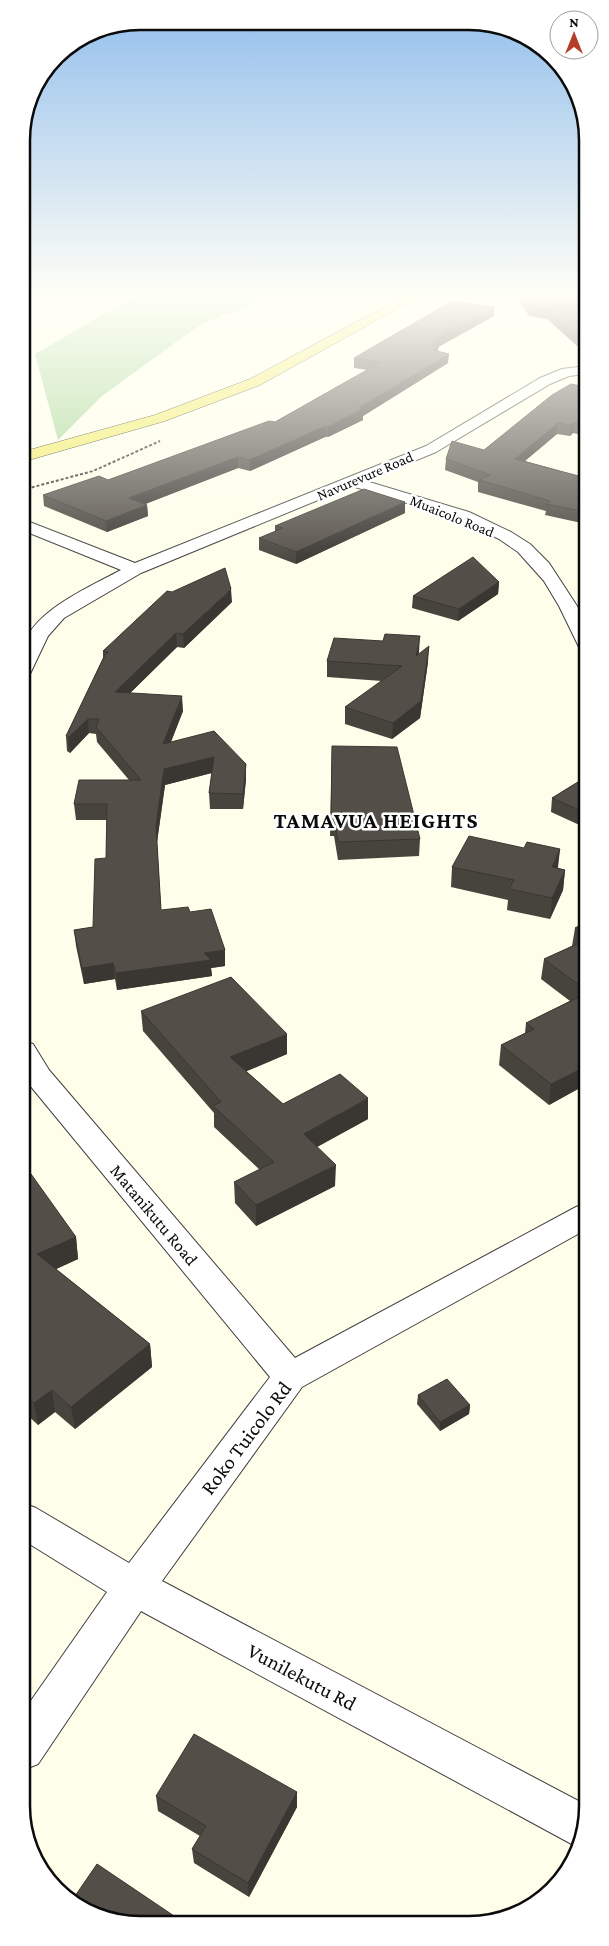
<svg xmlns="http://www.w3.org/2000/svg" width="609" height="1946" viewBox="0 0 609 1946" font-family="'Crimson Pro',serif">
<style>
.forest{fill:#a7d696}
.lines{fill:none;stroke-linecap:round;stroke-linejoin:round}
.street-casing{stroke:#3e3e3e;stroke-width:2}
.primary-casing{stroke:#1c1c1c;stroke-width:1}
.path{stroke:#2d2d2d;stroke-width:2;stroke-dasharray:3 2;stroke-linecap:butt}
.street{fill:#fff;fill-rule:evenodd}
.primary{fill:#f3ec66;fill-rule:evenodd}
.wall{fill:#47443e}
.shaded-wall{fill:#3a3732}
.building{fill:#534f48;stroke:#3a3732}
.labels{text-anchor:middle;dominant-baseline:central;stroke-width:5;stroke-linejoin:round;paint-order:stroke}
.far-street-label{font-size:15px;fill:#0b0b0b;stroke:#fff}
.street-label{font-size:18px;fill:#0b0b0b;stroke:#fff}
.near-street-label{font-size:21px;fill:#0b0b0b;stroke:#fff}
.district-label{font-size:22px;font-weight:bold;letter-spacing:1px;fill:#0b0b0b;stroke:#fff}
.rim{fill:none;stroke:#0b0b0b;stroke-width:2.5}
</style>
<rect width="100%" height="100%" fill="#fefeeb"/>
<polygon class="forest" points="130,296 274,296 201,324 102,396 58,440 35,354 130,299"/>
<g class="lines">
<g class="street-casing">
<g id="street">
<path d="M586 366V374L569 376 550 384 436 452 366 481 469 512 511 532 530 544 549 563 577 606 586 622V649L579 647 559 606 544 581 518 552 499 539 458 519 352 486 141 573 64 618 48 636 29 676 22 678C22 669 21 659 22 651 29 612 90 587 121 570L22 530V519L135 563 426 446 540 378 562 369Z"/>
<polygon points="23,1041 33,1044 49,1070 295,1358 576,1207 587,1203 587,1229 302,1387 162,1581 588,1806 579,1848 141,1611 38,1764 23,1770 23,1712 107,1592 23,1540 23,1503 36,1508 129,1563 270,1377 28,1083 23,1074"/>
</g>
</g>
<g class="primary-casing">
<polygon id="primary" points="405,296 420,296 260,385 165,421 22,462 22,452 155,415 250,379"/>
</g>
<polyline class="path" points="22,490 93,471 160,441"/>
<use href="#street" class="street"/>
<use href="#primary" class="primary"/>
</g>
<g class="wall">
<polygon points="516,296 586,296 586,354 547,319 529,316"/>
<polygon points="494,316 438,347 438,351 448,363 363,416 363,420 328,437 325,437 250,471 238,468 145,504 147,505 148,516 107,532 44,506 43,495 108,480 275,422 368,370 354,368 354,358"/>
<polygon points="571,384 586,432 582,435 573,433 570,436 557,434 525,461 586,478 586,524 545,515 546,511 478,492 478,482 445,470 446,459 484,450"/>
<polygon points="405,513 296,564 259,550 259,538 275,532 275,526"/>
<polygon points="586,525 586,545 582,541 584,526"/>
<polygon points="499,582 498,594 458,621 412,608 413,596"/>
<polygon points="232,602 184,648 177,647 130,693 183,711 171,742 246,764 246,779 243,809 210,809 209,793 212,773 165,785 157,842 161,910 190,912 225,950 225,966 211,968 212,976 117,990 115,979 84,984 76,946 74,930 93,927 106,858 107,820 76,820 74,804 129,780 97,742 96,734 89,733 70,753 67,751 66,736 103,658 103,651"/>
<polygon points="419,652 418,654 428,662 420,718 392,739 345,724 345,707 382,681 327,677 327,661"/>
<polygon points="332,746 420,839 419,856 338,860 334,836 330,836"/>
<polygon points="586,777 586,828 551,812 552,798"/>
<polygon points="524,848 560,849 558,868 565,870 563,890 550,919 507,910 508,900 451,887 452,867"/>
<polygon points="586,922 587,1084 549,1105 499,1065 501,1045 525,1033 526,1023 570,1001 541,979 544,959 572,946 575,928"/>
<polygon points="141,1011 287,1054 246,1071 283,1104 368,1119 317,1147 335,1186 256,1226 235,1203 234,1182 260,1170 214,1127 214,1113 143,1031"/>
<polygon points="23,1177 76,1237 78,1259 56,1269 150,1344 152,1367 75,1429 55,1412 38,1425 23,1411"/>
<polygon points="418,1395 470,1405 469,1414 440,1431 417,1404"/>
<polygon points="297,1792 297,1807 249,1897 194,1863 192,1849 200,1836 158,1811 156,1796"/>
</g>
<g class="shaded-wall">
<polygon points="494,307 494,316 438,347 438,357 431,346 433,340"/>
<polygon points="449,354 448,363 363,416 363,420 328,437 328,427"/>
<polygon points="586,422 586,432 582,435 583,424"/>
<polygon points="558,423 557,434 514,470 515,459"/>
<polygon points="574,423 573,433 570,436 571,425"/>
<polygon points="326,426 325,437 250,471 250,460"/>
<polygon points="238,457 238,468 130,510 129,498"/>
<polygon points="405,502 405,513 296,564 296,552"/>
<polygon points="147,505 148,516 107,532 106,521"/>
<polygon points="499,582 498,594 458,621 459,609"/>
<polygon points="231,589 232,602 184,648 183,634"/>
<polygon points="176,633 177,647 116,707 115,692"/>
<polygon points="420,636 419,652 415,672 416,656"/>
<polygon points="429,646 428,662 420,718 392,739 393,723"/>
<polygon points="182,696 183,711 164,759 163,744"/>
<polygon points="88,719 89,733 70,753 68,738"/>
<polygon points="214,757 215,772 165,785 157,842 156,826 164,769"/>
<polygon points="246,764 246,779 243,809 243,794"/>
<polygon points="560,849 557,869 552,867"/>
<polygon points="565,870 563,890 550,919 552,898"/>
<polygon points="225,950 225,966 211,968 212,976 117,990 116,973 204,953"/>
<polygon points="113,963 115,979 84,984 82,968"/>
<polygon points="287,1034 287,1054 231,1078 230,1057"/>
<polygon points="587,1066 587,1084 549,1105 551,1084"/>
<polygon points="368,1098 368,1119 304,1154 304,1134"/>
<polygon points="336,1165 335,1186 256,1226 256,1205"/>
<polygon points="76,1237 78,1259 41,1276 37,1254"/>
<polygon points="150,1344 152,1367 75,1429 71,1407"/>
<polygon points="52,1390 55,1412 38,1425 34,1403"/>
<polygon points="470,1405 469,1414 440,1431 440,1422"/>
<polygon points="297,1792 297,1807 249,1897 248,1883"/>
</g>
<g class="building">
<polygon points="523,296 586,296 586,343 548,309 530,307"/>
<polygon points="452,301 494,307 433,340 438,341 431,346 439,347 433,350 449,354 359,408 363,409 328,427 326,426 250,460 238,457 129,498 147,505 106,521 43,495 99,476 108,480 269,421 275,422 381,362 354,358"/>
<polygon points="571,384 586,387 586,422 583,424 574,423 571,425 558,423 515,459 586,478 586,512 546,504 550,501 479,480 490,475 446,459 452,441 484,450 552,395"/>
<polygon points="364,489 405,502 296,552 259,538 283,528 275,526"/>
<polygon points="473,557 499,582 459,609 413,596"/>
<polygon points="225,568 231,589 183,634 176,633 115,692 182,696 163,744 214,731 246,764 243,794 209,793 214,757 164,769 156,826 161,910 188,907 190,912 211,909 225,950 204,953 211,960 116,973 113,963 82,968 74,930 93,927 95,859 106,858 107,804 74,804 79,780 141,780 96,727 99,719 88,719 68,738 66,736 105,655 108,652 103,651 167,591 172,592"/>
<polygon points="385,634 420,636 416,656 429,646 421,701 393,723 345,707 402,666 327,661 334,638 383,641"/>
<polygon points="332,746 397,747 420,839 338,842 334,818 331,818"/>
<polygon points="586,777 586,813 552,798"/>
<polygon points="469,836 524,848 527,842 560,849 552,867 565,870 552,898 509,889 514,880 452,867"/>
<polygon points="586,922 586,936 575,928"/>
<polygon points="586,940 587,991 544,959"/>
<polygon points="231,977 287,1034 230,1057 283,1104 340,1074 368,1098 304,1134 336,1165 256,1205 234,1182 274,1162 213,1106 221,1102 141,1011"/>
<polygon points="587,993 587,1066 551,1084 501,1045 534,1029 526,1023"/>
<polygon points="31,1174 76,1237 37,1254 150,1344 71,1407 52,1390 34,1403 23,1393 23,1366 30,1360 23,1354 23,1177"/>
<polygon points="447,1379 470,1405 440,1422 418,1395"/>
<polygon points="194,1734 297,1792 248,1883 192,1849 206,1826 156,1796"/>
<polygon points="97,1864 183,1922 116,1922 73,1899"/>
</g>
<linearGradient id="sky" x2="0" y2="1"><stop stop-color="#92beec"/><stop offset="0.52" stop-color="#fffff6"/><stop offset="1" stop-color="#fffff6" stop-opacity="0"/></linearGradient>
<rect width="609" height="568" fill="url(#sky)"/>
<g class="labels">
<g class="far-street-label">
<text transform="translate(365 476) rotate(-23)">Navurevure Road</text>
<text transform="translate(452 516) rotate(22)">Muaicolo Road</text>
</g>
<g class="street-label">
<text transform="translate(154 1215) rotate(50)">Matanikutu Road</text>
</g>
<g class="near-street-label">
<text transform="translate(246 1438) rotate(-53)">Roko Tuicolo Rd</text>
<text transform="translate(302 1677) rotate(28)">Vunilekutu Rd</text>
</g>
<g class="district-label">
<text x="376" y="820">TAMAVUA HEIGHTS</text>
</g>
</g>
<path d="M0 0H609V1946H0ZM140 30H469A110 110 0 0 1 579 140V1806A110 110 0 0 1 469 1916H140A110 110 0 0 1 30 1806V140A110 110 0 0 1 140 30Z" fill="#fff" fill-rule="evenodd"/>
<path class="rim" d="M140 30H469A110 110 0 0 1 579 140V1806A110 110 0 0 1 469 1916H140A110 110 0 0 1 30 1806V140A110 110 0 0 1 140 30Z"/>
<g transform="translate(574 35)"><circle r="24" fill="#ffffff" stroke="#9d9d9d"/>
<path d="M0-4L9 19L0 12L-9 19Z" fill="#b53e2a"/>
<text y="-8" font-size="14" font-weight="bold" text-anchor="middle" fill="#0b0b0b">N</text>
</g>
</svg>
